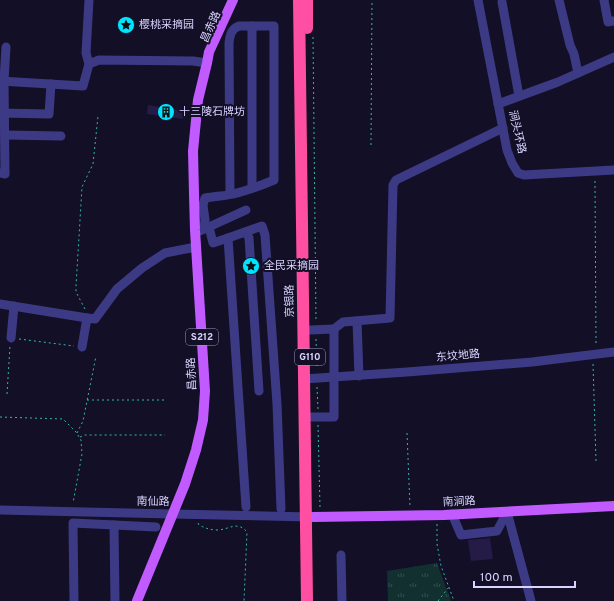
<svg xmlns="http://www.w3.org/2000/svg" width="614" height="601" viewBox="0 0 614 601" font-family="Overpass,'Noto Sans SC',sans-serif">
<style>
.grass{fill:url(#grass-tufts)}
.building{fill:#241b47}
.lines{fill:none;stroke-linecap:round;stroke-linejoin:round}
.path{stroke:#2fb8b0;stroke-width:1;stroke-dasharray:2 3;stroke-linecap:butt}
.minor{stroke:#3d3a85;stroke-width:9}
.major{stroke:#c25bff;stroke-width:10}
.highway{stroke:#ff4fa3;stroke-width:12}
.labels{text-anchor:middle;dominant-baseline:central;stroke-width:4;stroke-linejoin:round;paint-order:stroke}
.shield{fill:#130f26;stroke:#9e99be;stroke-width:1}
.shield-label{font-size:10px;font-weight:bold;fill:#d9d4ff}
.poi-label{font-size:11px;fill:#d9d4ff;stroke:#130f26;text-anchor:start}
.street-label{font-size:11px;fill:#d9d4ff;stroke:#130f26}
</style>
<defs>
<pattern id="grass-tufts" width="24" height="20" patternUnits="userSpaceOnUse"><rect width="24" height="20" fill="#12302f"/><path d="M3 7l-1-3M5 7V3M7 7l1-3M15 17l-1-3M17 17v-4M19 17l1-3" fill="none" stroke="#344d4e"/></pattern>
</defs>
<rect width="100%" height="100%" fill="#130f26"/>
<polygon class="grass" points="437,563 451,601 388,601 387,571"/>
<g class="building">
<polygon points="148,105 185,111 183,119 147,114"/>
<polygon points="490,538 493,559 471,561 468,540"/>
</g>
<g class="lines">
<g class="path">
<polyline points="313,37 316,321"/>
<polyline points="371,145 372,0"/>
<polyline points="595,181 596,346"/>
<polyline points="85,309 76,292 76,286 82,187 93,164 98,116"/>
<polyline points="19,339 74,346"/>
<polyline points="316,339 317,369"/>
<polyline points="593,364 596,461"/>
<polyline points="317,387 318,409"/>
<polyline points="7,394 10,346"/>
<polyline points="87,400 167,400"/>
<polyline points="0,417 63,419 76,432 81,440 82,454 73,503"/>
<polyline points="318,425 320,507"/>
<polyline points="77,433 83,421 96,356"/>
<polyline points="407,433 410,507"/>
<polyline points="80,437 85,435 165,435"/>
<path d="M198 523 199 525C205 528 210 530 217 530 229 530 237 520 247 532L244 601"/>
<polyline points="437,524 437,544 441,566 454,601"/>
<polyline points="438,601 449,587"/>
</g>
<g class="minor">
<polyline points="89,0 86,53 89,64"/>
<polyline points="478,0 507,150 512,163 518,173 524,175 614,170"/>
<polyline points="559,0 570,45 574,54 578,73"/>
<polyline points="604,0 608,22 614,21"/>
<polyline points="502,2 519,96"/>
<polyline points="252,26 252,188"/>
<polyline points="0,81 83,86 89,64 99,60 193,61 207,63"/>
<polyline points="498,104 558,82 614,57"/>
<polyline points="0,113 49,114 51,84"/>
<polyline points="5,135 61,136"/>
<polyline points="0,173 5,174 4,81 6,47"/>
<polyline points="209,227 213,243 228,238"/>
<path d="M204 229 205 220 203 205 205 198C216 196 227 196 237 193 250 190 262 185 274 180V26H239C231 29 230 35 229 43L230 194"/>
<polyline points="200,231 246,210"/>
<polyline points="246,232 249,238 259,391"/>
<polyline points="0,304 87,318"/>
<polyline points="357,321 359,376"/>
<polyline points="334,329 343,322 390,318 393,185 396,180 503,128"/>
<polyline points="310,330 334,329 334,417 311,417"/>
<polyline points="11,338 14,306"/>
<polyline points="82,347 87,318 95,319 117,289 142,268 165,253 196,247"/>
<polyline points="304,379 407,372 532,362 614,352"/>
<polyline points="246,507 228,238 262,226 265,235 277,404 281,509"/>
<polyline points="0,510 172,514 311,517"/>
<polyline points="507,512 531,601"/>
<polyline points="452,514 461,535 497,531 507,512"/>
<polyline points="114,525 115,601"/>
<polyline points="341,555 342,601"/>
<polyline points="74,601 73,523 156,527"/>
</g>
<g class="major">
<polyline points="313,517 444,515 614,506"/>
<polyline points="137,601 185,484 196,450 203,420 205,391 195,230 194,194 193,151 198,100 207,63 209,52 233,0"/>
</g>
<g class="highway">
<polyline points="299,0 307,601"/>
<polyline points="307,28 307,0"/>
</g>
</g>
<defs>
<g id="sight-disc" transform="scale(0.9)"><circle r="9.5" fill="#00e5ff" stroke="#130f26"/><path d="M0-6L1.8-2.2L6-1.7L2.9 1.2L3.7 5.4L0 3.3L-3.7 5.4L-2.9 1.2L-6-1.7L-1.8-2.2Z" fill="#111"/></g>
<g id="building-disc" transform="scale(0.9)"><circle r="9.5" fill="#00e5ff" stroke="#130f26"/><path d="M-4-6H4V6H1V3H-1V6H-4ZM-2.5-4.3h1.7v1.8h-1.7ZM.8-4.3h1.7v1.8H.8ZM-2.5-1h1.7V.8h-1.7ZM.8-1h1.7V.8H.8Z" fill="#111"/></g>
</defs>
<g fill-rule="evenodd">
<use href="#sight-disc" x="126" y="25"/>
<use href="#building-disc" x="166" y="112"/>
<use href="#sight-disc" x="251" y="266"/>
</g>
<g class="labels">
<g class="shield">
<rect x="186" y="329" width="32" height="16" rx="3"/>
<rect x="295" y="349" width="30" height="16" rx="3"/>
</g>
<g class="shield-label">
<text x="202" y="337">S212</text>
<text x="310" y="357">G110</text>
</g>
<g class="poi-label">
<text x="139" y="25">樱桃采摘园</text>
<text x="179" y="112">十三陵石牌坊</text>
<text x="264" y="266">全民采摘园</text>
</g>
<g class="street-label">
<text transform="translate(211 27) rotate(-66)">昌赤路</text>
<text transform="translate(517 132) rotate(77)">涧头环路</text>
<text transform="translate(290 301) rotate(-91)">京银路</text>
<text transform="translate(458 356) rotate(-5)">东坟地路</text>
<text transform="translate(192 374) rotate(-93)">昌赤路</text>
<text transform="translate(153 502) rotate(1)">南仙路</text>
<text transform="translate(459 502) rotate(-3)">南涧路</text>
</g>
</g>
<path d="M474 581v6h101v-6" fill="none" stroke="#d9d4ff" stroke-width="2"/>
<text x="480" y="581" font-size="12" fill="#d9d4ff" stroke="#130f26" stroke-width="3" paint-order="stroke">100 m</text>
</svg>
